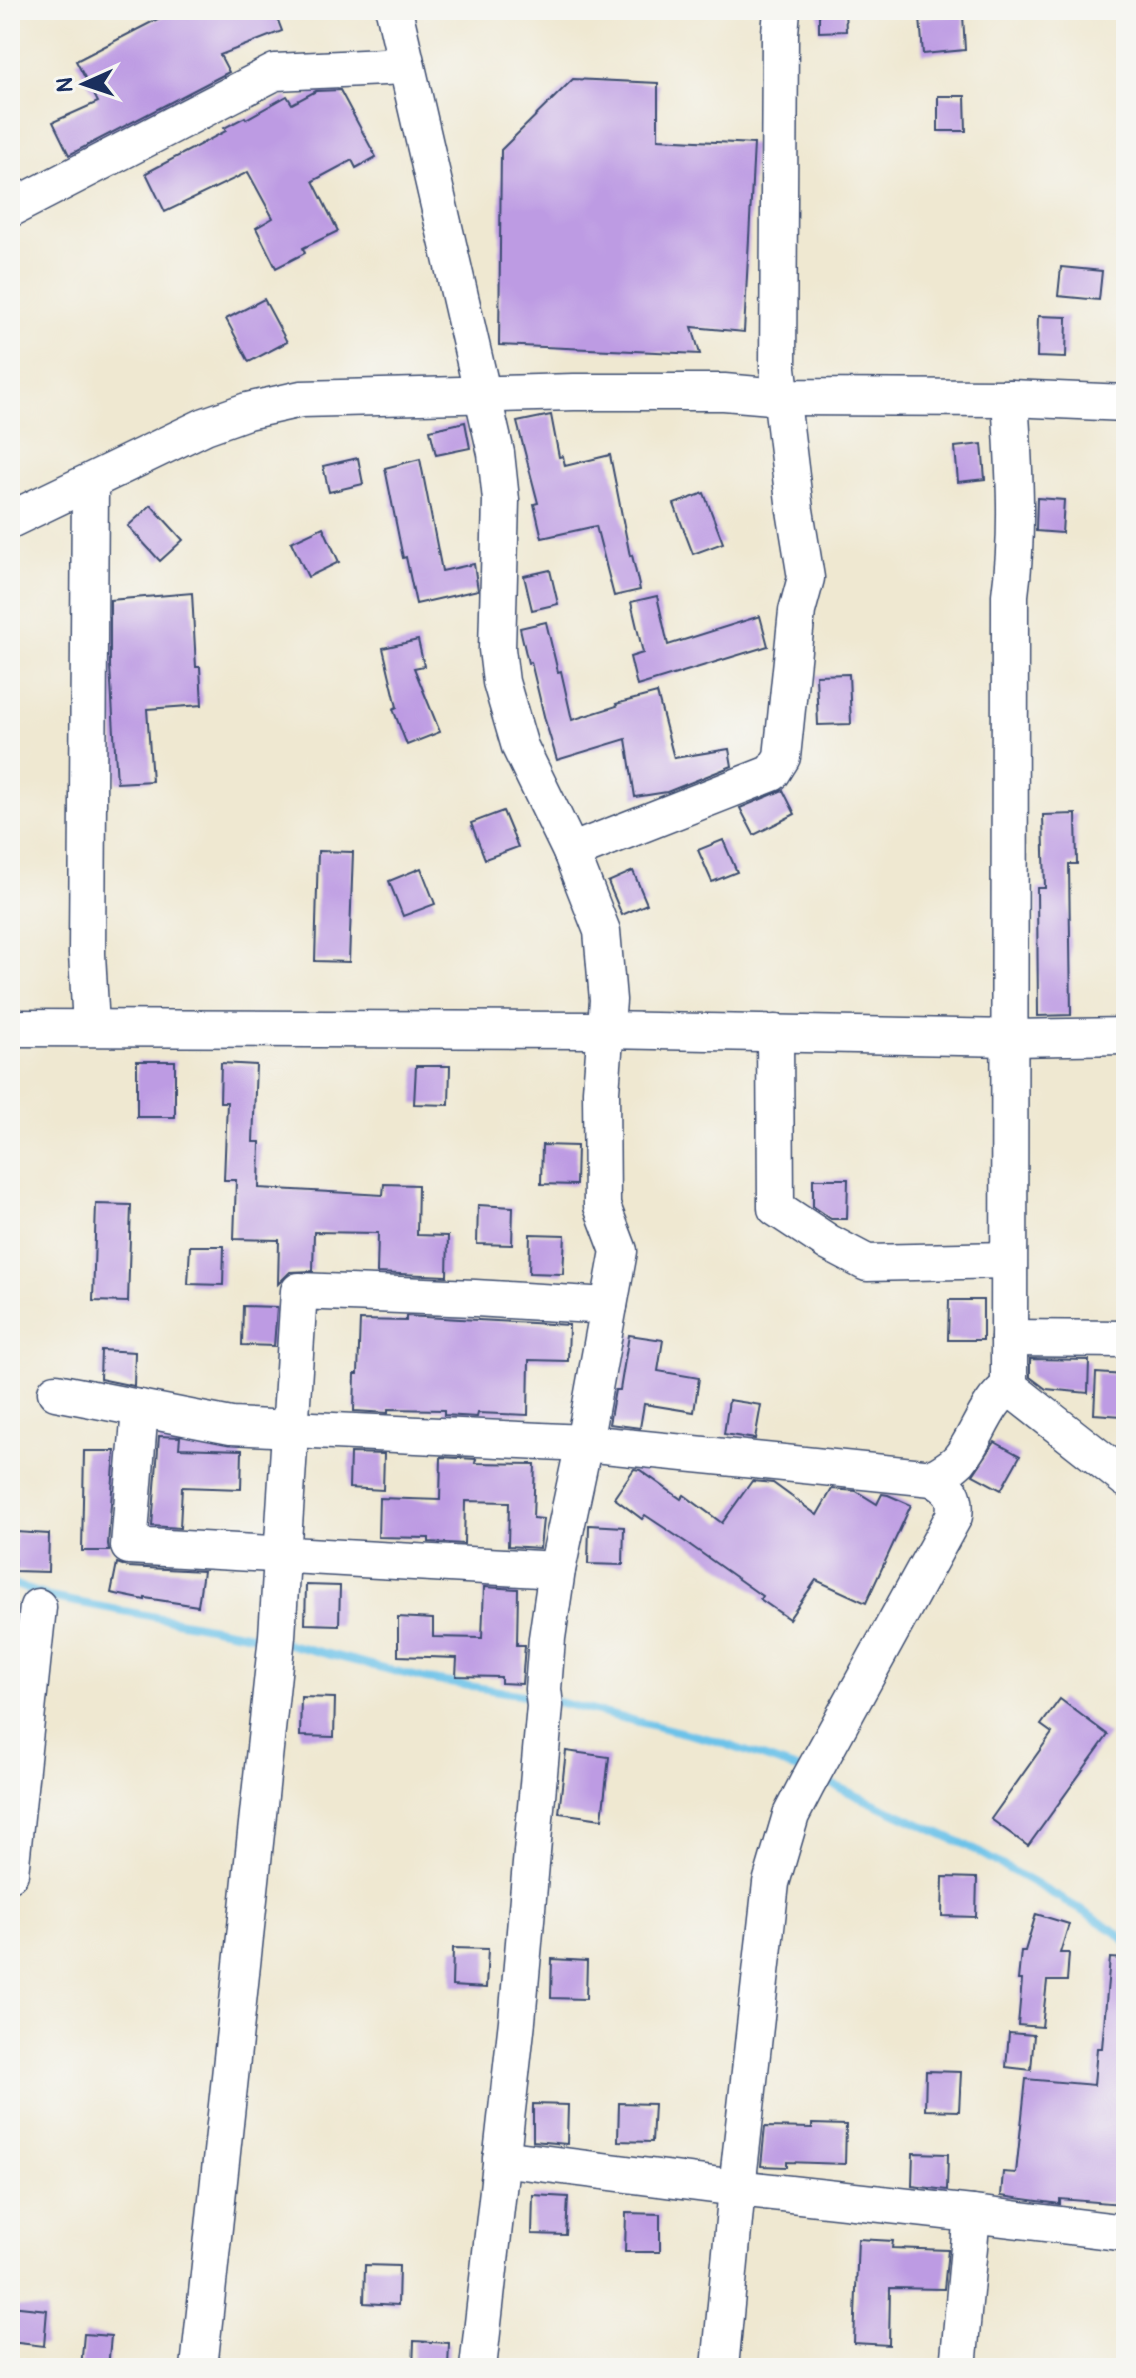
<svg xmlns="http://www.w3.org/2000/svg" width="1136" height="2378" viewBox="0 0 1136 2378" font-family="Pangolin,sans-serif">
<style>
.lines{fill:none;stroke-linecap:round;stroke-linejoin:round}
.stream{stroke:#6cc2e9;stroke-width:8}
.building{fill:#bd9be3}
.minor-casing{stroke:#3b4b6f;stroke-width:39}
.minor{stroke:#fff;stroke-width:36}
</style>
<rect width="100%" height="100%" fill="#f6f6f2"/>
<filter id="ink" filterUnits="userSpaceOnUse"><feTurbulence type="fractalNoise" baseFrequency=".0125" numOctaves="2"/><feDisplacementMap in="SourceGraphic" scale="16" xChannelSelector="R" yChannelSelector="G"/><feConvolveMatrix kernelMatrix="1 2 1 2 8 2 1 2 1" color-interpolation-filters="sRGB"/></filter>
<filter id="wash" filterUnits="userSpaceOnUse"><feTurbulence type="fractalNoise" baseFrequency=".006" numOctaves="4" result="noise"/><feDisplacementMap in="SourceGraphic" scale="32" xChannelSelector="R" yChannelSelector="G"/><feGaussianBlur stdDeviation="1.8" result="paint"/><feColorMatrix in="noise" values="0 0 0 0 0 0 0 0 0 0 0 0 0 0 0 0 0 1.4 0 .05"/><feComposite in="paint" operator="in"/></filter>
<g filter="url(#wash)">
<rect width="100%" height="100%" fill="#efe8d1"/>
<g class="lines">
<g class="stream">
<polyline points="10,1583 49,1597 267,1638"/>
<polyline points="284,1643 426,1679 536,1697"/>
<polyline points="553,1701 713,1740 806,1772"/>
<polyline points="822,1780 964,1844 1069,1903 1116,1932 1126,1942"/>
</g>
</g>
<g id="blocks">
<g class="building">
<polygon points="175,10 274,10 282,31 220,55 229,72 69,155 53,122 98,102 76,61"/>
<polygon points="819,10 845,10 846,31 819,32"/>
<polygon points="963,15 965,50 923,54 920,18"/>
<polygon points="573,79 658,83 658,139 754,144 744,332 692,327 700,354 499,345 501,150"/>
<polygon points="340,90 376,157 356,168 352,160 313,181 338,231 303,248 305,253 276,268 256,228 273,218 248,172 165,212 146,173 226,131 224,128 245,117 246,119 287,96 292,104 316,91"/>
<polygon points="938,96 965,96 966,131 938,131"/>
<polygon points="1061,267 1102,271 1099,300 1058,296"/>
<polygon points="264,299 287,342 249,362 226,319"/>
<polygon points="1038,316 1067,317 1066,358 1037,357"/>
<polygon points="551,415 559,457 563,456 565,466 610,455 630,556 632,555 640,590 614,596 596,526 542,538 534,504 538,503 517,422"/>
<polygon points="465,422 470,448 436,455 430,430"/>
<polygon points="982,444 985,479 958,482 955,447"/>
<polygon points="358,458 363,484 329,492 323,466"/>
<polygon points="420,459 442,571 474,564 478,590 416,604 406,557 403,558 385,468"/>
<polygon points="704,493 723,543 693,554 674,504"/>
<polygon points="1037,498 1064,500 1062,533 1036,531"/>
<polygon points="151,505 183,540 160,561 128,526"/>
<polygon points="323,527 339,562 308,577 291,542"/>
<polygon points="550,570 558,604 532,610 524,576"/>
<polygon points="192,593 196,667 200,667 202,705 147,709 152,781 117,783 110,666 110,600"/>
<polygon points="657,596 668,645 760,616 768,646 637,686 630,657 643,653 631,602"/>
<polygon points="546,622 558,672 561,671 572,720 617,706 616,704 657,693 674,758 729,749 732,766 667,792 635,797 626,739 557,760 545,720 531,662 528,663 520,628"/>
<polygon points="418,640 424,666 414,668 440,732 407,745 393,709 397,707 383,648"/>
<polygon points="849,674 851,724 818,725 816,675"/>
<polygon points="783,790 795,814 754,835 740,808"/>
<polygon points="503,811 518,847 485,859 471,823"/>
<polygon points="1076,814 1077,864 1069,864 1071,1015 1038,1016 1037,888 1045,888 1043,815"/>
<polygon points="723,840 737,872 712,882 698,850"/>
<polygon points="318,851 353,852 349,962 315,961"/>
<polygon points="421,868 435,904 403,916 389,881"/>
<polygon points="633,871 647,904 622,915 608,882"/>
<rect x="137" y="1061" width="38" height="56"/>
<polygon points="221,1063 256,1065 253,1142 260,1142 259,1188 383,1195 384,1184 418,1185 417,1235 448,1236 447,1276 377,1273 378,1233 314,1232 313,1271 290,1272 278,1284 279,1240 234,1239 236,1180 224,1180 227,1102 220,1102"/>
<polygon points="416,1066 450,1066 449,1105 414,1104"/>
<polygon points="542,1145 577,1146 576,1185 541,1184"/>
<polygon points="813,1179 848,1179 847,1219 831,1219 813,1207"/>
<polygon points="96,1204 131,1205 128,1302 93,1301"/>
<polygon points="478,1205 513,1207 512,1245 477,1244"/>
<polygon points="530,1234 565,1235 563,1274 529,1273"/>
<polygon points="190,1246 224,1246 223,1285 188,1284"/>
<polygon points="949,1300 983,1300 983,1340 948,1340"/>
<polygon points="243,1306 277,1307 274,1346 242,1345"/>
<polygon points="406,1316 569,1325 568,1361 529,1360 528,1415 478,1413 477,1417 444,1415 444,1410 388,1409 388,1413 354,1411 355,1374 358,1374 360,1320 406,1321"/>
<polygon points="629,1335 663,1340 658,1371 699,1378 694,1412 644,1404 640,1428 609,1424 615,1390 620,1390"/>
<polygon points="101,1350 135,1352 134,1386 100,1379"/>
<polygon points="1030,1359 1089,1360 1088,1393 1046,1389 1030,1377"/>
<polygon points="1096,1373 1124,1375 1122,1416 1094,1414"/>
<polygon points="729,1400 761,1405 755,1439 724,1434"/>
<polygon points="159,1436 180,1437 179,1448 242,1450 241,1489 182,1487 180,1528 152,1526"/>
<polygon points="995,1442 1020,1456 1001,1490 973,1475"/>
<polygon points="84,1451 115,1451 108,1544 109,1551 82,1551"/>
<polygon points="350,1453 384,1454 383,1490 349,1488"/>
<polygon points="441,1457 476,1459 475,1463 535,1464 533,1518 543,1519 540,1548 508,1546 509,1502 465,1501 464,1544 429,1542 429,1538 378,1537 379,1498 440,1500"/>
<polygon points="634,1469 640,1470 681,1499 684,1495 722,1523 752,1481 773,1483 817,1515 832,1489 856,1491 877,1504 882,1494 888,1495 911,1505 866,1603 816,1580 789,1619 760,1599 762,1596 690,1545 645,1515 642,1519 614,1498"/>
<polygon points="589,1525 624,1527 623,1565 588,1564"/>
<polygon points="15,1532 49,1534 48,1572 14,1571"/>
<polygon points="117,1563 128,1567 203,1571 198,1606 145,1598 145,1600 111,1593"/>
<polygon points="306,1585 340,1586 339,1625 305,1624"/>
<polygon points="484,1587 518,1589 517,1645 525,1645 522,1684 501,1683 501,1677 456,1676 457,1658 398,1656 398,1617 433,1619 433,1637 482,1638"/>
<polygon points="301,1697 335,1698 334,1737 300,1736"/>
<polygon points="1060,1699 1108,1735 1028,1846 991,1819 1052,1733 1041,1725"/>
<polygon points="566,1751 609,1757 602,1819 559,1813"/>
<polygon points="943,1877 977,1878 976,1917 942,1916"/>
<polygon points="1036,1914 1069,1924 1060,1953 1069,1953 1067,1981 1047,1981 1042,2027 1018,2025 1022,1980 1018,1980 1021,1951 1025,1951"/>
<polygon points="453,1948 488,1949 486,1988 452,1986"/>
<polygon points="1110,1958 1126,1959 1126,2134 1122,2204 1060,2199 1060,2204 1001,2196 1003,2172 1016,2173 1026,2079 1094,2085 1097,2048 1102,2048"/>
<polygon points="552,1959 587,1961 586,1999 551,1998"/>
<polygon points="1009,2033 1034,2035 1031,2070 1006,2067"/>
<polygon points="926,2071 961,2072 959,2111 925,2110"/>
<polygon points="619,2103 654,2104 652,2142 618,2141"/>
<polygon points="533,2104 568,2105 567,2144 533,2141"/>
<polygon points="812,2124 846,2125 845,2164 787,2162 787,2167 761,2166 765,2127 812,2128"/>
<polygon points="913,2153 948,2154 947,2190 912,2186"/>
<polygon points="533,2195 568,2197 566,2235 532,2234"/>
<polygon points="626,2213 660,2214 660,2252 625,2252"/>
<polygon points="858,2239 893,2241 892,2248 948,2250 944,2289 890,2288 889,2345 854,2343"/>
<polygon points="365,2265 399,2266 398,2305 364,2303"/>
<polygon points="10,2306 47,2310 44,2346 10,2342"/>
<polygon points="84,2334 111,2336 108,2368 81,2368"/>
<polygon points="414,2341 449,2343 448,2368 413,2368"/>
</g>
</g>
</g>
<g filter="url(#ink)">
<use href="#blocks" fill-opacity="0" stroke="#3b4b6f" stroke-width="2"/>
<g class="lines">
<g class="minor-casing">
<g id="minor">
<polyline points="394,10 496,453 501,500 497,649 501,682 520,747 571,852 602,931 608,1000 601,1091 602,1206 619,1251 584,1443 557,1570 547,1638 543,1689 545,1706 517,2021 478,2368"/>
<polyline points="10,209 275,72 406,66"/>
<polyline points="90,483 87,954 91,1027"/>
<polyline points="10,520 205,426 247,411 301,399 574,392 724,392 782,397 1010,398 1126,403"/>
<polyline points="571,852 772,773 782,757 797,611 806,578 795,510 778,368 780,33 782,10"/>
<polyline points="10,1028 604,1030 1011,1038 1126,1036"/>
<polyline points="775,1033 776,1208 829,1243 867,1263 1008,1260"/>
<polyline points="1009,1338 1126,1339"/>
<path d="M1009 1387 1010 595C1019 530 1014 463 1010 398"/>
<polyline points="1009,1387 1126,1479"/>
<path d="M56 1392 231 1426 584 1443 933 1478C942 1473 952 1467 959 1460 978 1437 985 1404 1009 1387"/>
<polyline points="140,1408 129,1546 557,1570"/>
<polyline points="10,1873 38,1607"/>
<polyline points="501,2158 737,2188 972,2214 1126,2233"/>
<polyline points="199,2368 277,1636 299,1291 475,1298 609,1306"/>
<path d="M720 2368 737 2188 771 1883 791 1815 807 1784 954 1516C957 1495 951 1489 933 1478"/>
<polyline points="958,2368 972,2214"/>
</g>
</g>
<use href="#minor" class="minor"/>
</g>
</g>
<rect width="1136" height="2378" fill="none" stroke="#f6f6f2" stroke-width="40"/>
<g transform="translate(84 84) rotate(267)" stroke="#f6f6f2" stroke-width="6" paint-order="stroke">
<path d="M0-6L14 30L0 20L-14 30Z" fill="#1b2f5e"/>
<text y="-12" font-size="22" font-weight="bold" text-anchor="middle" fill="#1b2f5e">N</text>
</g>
</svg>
